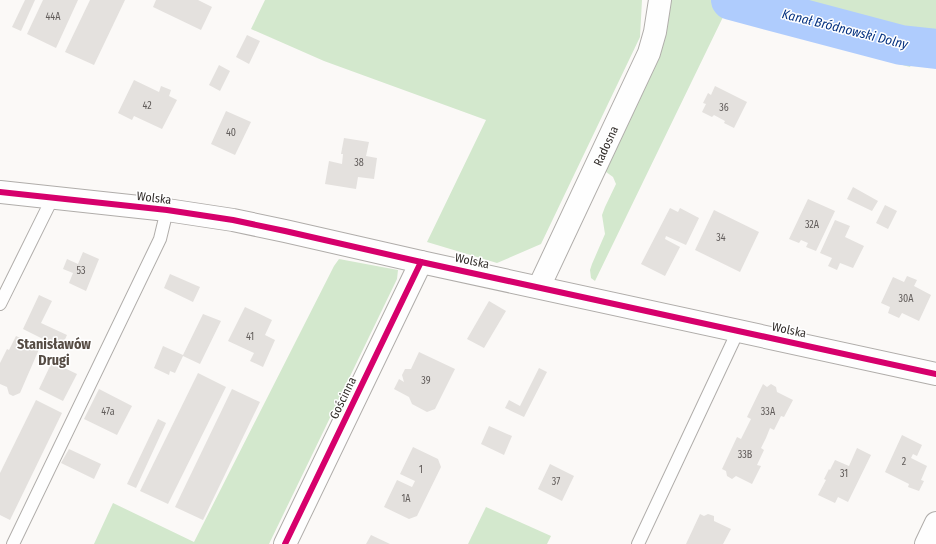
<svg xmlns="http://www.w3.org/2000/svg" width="936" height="544" viewBox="0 0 936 544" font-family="'Fira Sans Condensed',sans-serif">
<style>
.green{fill:#d3e8cd}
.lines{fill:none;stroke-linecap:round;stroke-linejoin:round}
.river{stroke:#afccfd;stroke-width:40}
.building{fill:#e4e1de}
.service-casing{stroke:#b0adaa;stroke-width:14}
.minor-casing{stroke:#b0adaa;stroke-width:24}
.tertiary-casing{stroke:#b0adaa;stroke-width:24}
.service{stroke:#fefefe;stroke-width:12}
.minor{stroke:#fefefe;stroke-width:22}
.tertiary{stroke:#fefefe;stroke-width:22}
.cycleway-casing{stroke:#fff;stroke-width:8}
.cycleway{stroke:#d6006c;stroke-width:6}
.labels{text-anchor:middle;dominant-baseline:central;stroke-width:3;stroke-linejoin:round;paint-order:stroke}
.number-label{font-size:10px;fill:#615c5a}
.street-label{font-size:12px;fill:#342f2c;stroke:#fff}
.water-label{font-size:13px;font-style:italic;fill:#043180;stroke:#fff}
.quarter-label{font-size:14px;font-weight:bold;fill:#554b43;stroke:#fff}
</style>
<rect width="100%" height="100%" fill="#fbf9f7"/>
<g class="green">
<polygon points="265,0 642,0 640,37 541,244 497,263 427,242 486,120 324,61 251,29"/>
<polygon points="669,0 936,0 936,62 915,57 910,67 723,17 595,281 591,278 590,270 592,264 605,234 602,215 605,207 616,184 613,177 602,169"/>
<polygon points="339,259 398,270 397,279 269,544 94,544 113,503 194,542 334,266"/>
<polygon points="486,507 551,536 547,544 468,544"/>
</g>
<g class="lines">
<polyline class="river" points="731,0 901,45 936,49"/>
</g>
<g class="building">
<polygon points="25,0 35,0 21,31 12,27"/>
<polygon points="43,0 78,0 56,48 27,34"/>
<polygon points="90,0 125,0 94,65 65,52"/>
<polygon points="156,0 198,0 212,7 201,30 153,7"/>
<polygon points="247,35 260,41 249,64 236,57"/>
<polygon points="219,65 230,71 220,91 209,85"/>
<polygon points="134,80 159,92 161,86 171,90 169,96 177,100 162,129 134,116 132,120 118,113"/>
<polygon points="715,86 747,102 734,128 724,123 725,121 714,115 712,117 702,112 706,104 703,103 708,93 711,95"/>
<polygon points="226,111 251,122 235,155 211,144"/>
<polygon points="344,138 369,142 366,156 377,158 374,179 358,177 356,189 325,184 329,161 342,164 343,154 341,154"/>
<polygon points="853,187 878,201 872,211 847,199"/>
<polygon points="808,199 835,211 816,251 806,247 808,243 801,240 799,243 789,239"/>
<polygon points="885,205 897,211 888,229 876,223"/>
<polygon points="670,208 678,212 680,208 699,218 686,245 666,236 665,239 680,247 665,276 641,264"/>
<polygon points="714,210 759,232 740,272 695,250"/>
<polygon points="835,220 850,226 845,237 864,246 853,268 840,263 837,270 828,266 832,258 820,253"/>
<polygon points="83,252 99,259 86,291 69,283 73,273 63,269 67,259 78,264"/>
<polygon points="170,274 200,287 193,302 164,288"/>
<polygon points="907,276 917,280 914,286 931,295 919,321 902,313 899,318 888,313 890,307 881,303 893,277 904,282"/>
<polygon points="39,295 52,301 41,323 67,335 61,348 23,329"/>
<polygon points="489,301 506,311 484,348 467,339"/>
<polygon points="245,307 272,320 265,335 275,340 263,367 250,361 254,353 228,341"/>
<polygon points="203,314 221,321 200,364 183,356 175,373 170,371 169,375 154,368 163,346 183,355"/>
<polygon points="16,336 40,347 20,393 13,396 9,394 7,387 0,384 0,363 7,349 9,350"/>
<polygon points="419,352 455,369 435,409 427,412 412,404 409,397 394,389 399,379 404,382 402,375 405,369 411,369"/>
<polygon points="52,362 77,374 63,401 39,389"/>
<polygon points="539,368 547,372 524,417 505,408 509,400 520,406"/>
<polygon points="198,373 226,387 168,504 140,491"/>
<polygon points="763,384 767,387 771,384 776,387 777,392 793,400 784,417 781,416 774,430 770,428 766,438 761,448 764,450 757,465 761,466 752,484 736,476 732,479 727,476 726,471 722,469 737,437 741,439 751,419 747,417"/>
<polygon points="99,389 132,406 117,435 84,419"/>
<polygon points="232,389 260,402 203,520 175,507"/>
<polygon points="36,400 62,413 10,520 0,515 0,473"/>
<polygon points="158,419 166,423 136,488 127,484"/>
<polygon points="489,426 512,436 504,455 481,444"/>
<polygon points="902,435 922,445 917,456 913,454 911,458 927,466 921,480 924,481 919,491 908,487 909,484 885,472"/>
<polygon points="413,447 438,459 441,467 417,516 409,519 384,507 397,480 412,487 415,481 400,474"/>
<polygon points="857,448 871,455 848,502 838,497 835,503 818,495 826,480 824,479 829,469 830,470 835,460 849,466"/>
<polygon points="69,449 101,464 94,479 61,463"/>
<polygon points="550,464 574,476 562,501 538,489"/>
<polygon points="700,514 704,516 708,514 714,516 714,521 731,529 723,544 686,544"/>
<polygon points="371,535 390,544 366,544"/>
</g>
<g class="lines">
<g class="service-casing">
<g id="service">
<polyline points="0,304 53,197"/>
<polyline points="13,544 160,239 167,210"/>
<polyline points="638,544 738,331"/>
</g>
</g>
<g class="minor-casing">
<g id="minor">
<polyline points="539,287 649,53 655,32 660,0"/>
<polyline points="285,544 421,262"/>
<polyline points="926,544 936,523"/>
</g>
</g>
<g class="tertiary-casing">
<polyline id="tertiary" points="0,192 167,210 233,220 285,231 421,262 936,374"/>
</g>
<use href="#service" class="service"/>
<use href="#minor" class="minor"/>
<use href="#tertiary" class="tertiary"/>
<g class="cycleway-casing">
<g id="cycleway">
<polyline points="0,192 167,210 233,220 285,231 421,262 936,374"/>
<polyline points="285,544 421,262"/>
</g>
</g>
<use href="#cycleway" class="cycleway"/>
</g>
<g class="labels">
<g class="number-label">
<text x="53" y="17">44A</text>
<text x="147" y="106">42</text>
<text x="724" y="108">36</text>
<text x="231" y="133">40</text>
<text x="359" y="163">38</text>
<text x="812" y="225">32A</text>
<text x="721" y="238">34</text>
<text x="81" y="271">53</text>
<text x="906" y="299">30A</text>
<text x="250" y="337">41</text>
<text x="426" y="381">39</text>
<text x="108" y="412">47a</text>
<text x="768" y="412">33A</text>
<text x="745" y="455">33B</text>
<text x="904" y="462">2</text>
<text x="421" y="470">1</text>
<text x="844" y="474">31</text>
<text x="556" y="482">37</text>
<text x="406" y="499">1A</text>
</g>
<g class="street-label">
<text transform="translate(606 146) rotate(-65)">Radosna</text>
<text transform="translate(154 198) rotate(7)">Wolska</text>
<text transform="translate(472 261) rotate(12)">Wolska</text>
<text transform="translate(789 330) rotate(12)">Wolska</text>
<text transform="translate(343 398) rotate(-64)">Gościnna</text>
</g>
<g class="water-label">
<text transform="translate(845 29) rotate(14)">Kanał Bródnowski Dolny</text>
</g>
<g class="quarter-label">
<text x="54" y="344">Stanisławów<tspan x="54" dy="16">Drugi</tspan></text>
</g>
</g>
</svg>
